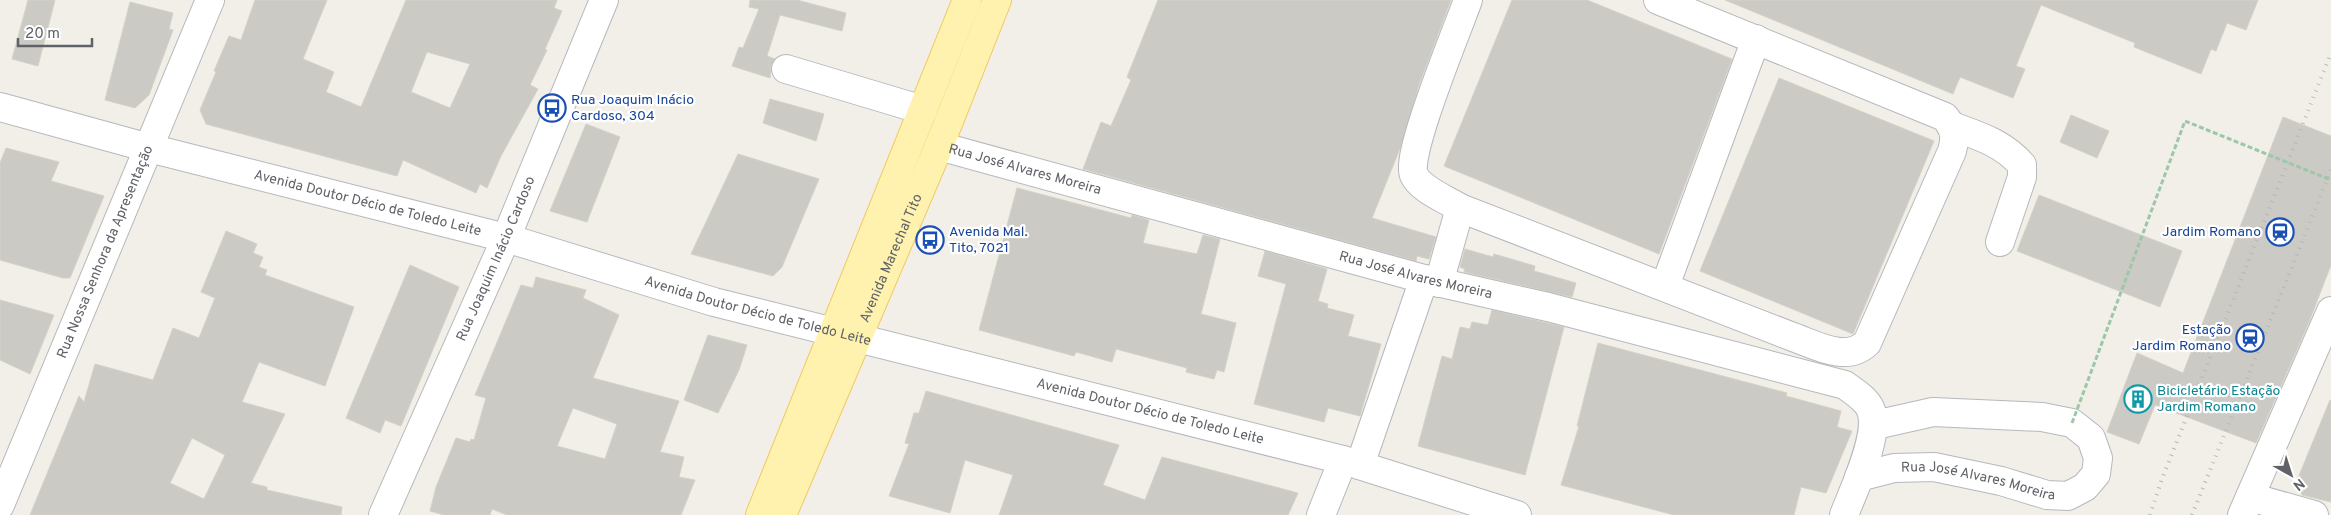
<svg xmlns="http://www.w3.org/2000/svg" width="2331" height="515" viewBox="0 0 2331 515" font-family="Overpass,sans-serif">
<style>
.building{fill:#cccac5;stroke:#d6d1c6;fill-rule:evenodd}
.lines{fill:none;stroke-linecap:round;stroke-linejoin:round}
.minor-casing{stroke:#b5b8bc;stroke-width:30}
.major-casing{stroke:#f2c960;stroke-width:30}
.minor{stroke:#fff;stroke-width:28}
.major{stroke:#fff2af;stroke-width:28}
.rail{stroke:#b6b7b8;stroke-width:4;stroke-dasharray:1 6;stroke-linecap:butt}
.path-bridge{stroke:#9cc7a9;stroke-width:3;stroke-dasharray:5 2.5;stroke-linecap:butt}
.labels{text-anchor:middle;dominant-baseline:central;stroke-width:4.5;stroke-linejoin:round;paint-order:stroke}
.transit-label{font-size:14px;fill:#164399;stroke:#fff;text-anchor:start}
.street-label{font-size:14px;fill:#5f6368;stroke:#fff}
.culture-label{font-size:14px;fill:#0d838f;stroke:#fff;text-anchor:start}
</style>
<rect width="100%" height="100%" fill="#f1efe8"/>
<g class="building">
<polygon points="28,0 55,0 38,66 12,59"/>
<path d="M255 0H327L303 59 334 72 326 92 361 107 406 0H557L554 8 562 11 545 49 547 50 530 85 538 89 501 156 487 188 480 184 476 193 403 160 397 176 206 124 200 110 216 72 214 71 229 36 241 40ZM427 52 470 64 450 108 411 92Z"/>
<polygon points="750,0 797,0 846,13 842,31 780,15 767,56 775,59 771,65 770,78 732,66 739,47 743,48 759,9 749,7"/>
<polygon points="1158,0 1451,0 1419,85 1401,146 1372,218 1436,237 1429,259 1417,256 1416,261 1083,169 1101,122 1111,126 1131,80 1127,77"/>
<polygon points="1512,0 1587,0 1732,59 1659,254 1444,166"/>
<polygon points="1725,0 2258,0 2246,30 2227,23 2216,51 2211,49 2201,74 2134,47 2135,43 2041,5 2016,66 2025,69 2013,98 1960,77 1953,94"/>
<polygon points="130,2 173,13 169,29 173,30 149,95 135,108 105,100"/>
<polygon points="1779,78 1934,141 1853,334 1700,271"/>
<polygon points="770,99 824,114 816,141 763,123"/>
<polygon points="2071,115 2109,131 2097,158 2060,142"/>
<polygon points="2283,117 2331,136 2331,265 2309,322 2256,443 2155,405 2139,444 2107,432 2137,353 2183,373"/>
<polygon points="586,124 620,137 587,222 550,211"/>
<polygon points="6,148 59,162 51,181 104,196 70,278 63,278 0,260 0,163"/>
<polygon points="738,154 819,179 782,267 773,276 691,254"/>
<polygon points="1017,188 1131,218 1132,215 1149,220 1143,243 1197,254 1203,235 1220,239 1201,314 1236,323 1224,372 1217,370 1214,379 1186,372 1187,368 1116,349 1112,362 1076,352 1074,356 979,330"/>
<polygon points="2039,195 2182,251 2160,307 2017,251"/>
<path d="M226 231 257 244 253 253 263 257 259 267 267 270 265 275 354 307 325 386 259 362 242 402 285 414 251 483 267 487V490L342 507 341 515H30L79 396 84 402 95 364 153 380 173 328 199 338 215 298 201 292ZM192 438 225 455 204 499 170 483Z"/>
<polygon points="1465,249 1493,257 1494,254 1535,266 1534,271 1576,283 1572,297 1464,272 1465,269 1460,267"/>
<polygon points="1265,251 1327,269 1318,301 1328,304 1327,308 1354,315 1348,336 1381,344 1360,416 1328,408 1324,422 1254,404 1286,284 1258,276"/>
<polygon points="410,265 459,287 401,426 385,420 380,433 346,418"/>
<path d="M536 277 586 290 583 298 619 315 593 378 679 401 660 452 684 457 679 477 695 480 681 515H507L492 509 490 515H444L430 511 436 487 456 438 470 442 471 439 474 440 486 398 475 395 521 285 533 288ZM573 408 617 424 605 459 557 446Z"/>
<polygon points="0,300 54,315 30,374 0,360"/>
<polygon points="1492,310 1564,327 1525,475 1418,446 1442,356 1452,359 1460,327 1470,329 1472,322 1488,325"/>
<polygon points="708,335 747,345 739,370 718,413 684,400"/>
<polygon points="1598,343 1787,393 1786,396 1841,411 1837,427 1852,431 1826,493 1801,487 1794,515 1674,515 1561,485 1579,426 1577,426"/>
<polygon points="926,391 1119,445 1103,485 1145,500 1162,457 1298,493 1288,515 999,515 1013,475 965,460 950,513 889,496 909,444 905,443 914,413 919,413"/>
<polygon points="2330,400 2331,400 2331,502 2302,495 2296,483"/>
</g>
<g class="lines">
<g class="minor-casing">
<g id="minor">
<path d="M1468 0C1459 26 1404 157 1414 175 1421 190 1446 199 1460 208L1793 337C1816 345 1846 363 1867 343L1952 151C1956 137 1955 130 1945 117L1658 0"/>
<polyline points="786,69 923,110"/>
<path id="s1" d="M0 107 149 148 506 238 714 302 1343 460 1517 515"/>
<path d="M1952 126C1979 136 2003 143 2022 165V177L2000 242"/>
<path id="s2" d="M939 146 1424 279 1548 307 1845 385C1854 392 1865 398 1870 408 1882 432 1853 491 1844 515"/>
<polyline points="1439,283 1460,208"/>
<polyline points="1665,286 1756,39"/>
<polyline points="1360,465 1424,279"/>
<path id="s3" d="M1859 477 1894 468 1934 467 2001 481 2047 495 2068 496 2085 487 2096 474 2098 458 2091 438 2072 423 2042 417 1933 412 1875 425"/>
<polyline points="2250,497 2314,515"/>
<path id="s4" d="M0 505 210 0"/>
<path id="s5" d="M383 515 506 238 604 0"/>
<polyline points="1321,515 1343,460"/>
<polyline points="2242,515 2331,311"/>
</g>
</g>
<g class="major-casing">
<g id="major">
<polyline points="760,515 967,0"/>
<path id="s6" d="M782 515 939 146 997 0"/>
</g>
</g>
<use href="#minor" class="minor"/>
<use href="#major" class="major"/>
<g class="rail">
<polyline points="2150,515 2162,479 2331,53"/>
<polyline points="2192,515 2331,170"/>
</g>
<polyline class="path-bridge" points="2072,423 2185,121 2331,180"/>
</g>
<defs>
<g id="bus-ring" transform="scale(1.4375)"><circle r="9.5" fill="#fff" stroke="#1a4fb4" stroke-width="1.5"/><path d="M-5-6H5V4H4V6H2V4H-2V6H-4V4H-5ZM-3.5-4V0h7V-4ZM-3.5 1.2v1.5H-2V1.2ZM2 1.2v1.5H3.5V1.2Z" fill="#1a4fb4"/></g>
<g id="station-ring" transform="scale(1.4375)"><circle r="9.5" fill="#fff" stroke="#1a4fb4" stroke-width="1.5"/><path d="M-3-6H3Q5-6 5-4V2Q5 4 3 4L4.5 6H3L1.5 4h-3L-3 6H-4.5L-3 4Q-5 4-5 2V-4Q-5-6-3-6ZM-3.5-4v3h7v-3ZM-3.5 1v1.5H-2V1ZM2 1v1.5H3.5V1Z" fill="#1a4fb4"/></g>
<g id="building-ring" transform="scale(1.4375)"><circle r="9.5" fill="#fff" stroke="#0f9aa8" stroke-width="1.5"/><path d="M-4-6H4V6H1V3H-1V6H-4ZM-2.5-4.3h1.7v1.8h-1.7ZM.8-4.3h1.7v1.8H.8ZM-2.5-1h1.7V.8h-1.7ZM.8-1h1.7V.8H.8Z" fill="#0f9aa8"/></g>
</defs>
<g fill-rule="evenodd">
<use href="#bus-ring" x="552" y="108"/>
<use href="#station-ring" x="2280" y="232"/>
<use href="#bus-ring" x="930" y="240"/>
<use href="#station-ring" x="2250" y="338"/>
<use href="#building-ring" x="2138" y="399"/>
</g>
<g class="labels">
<g class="transit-label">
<text x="571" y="100">Rua Joaquim Inácio<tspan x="571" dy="16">Cardoso, 304</tspan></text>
<text x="949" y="232">Avenida Mal.<tspan x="949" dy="16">Tito, 7021</tspan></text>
<text x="2261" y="232" text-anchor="end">Jardim Romano</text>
<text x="2231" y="330" text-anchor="end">Estação<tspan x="2231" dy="16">Jardim Romano</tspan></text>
</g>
<g class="street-label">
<text stroke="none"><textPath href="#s2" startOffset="89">Rua José Alvares Moreira</textPath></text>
<text stroke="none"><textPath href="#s1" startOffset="380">Avenida Doutor Décio de Toledo Leite</textPath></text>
<text stroke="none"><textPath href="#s4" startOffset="274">Rua Nossa Senhora da Apresentação</textPath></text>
<text stroke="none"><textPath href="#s6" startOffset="279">Avenida Marechal Tito</textPath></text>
<text stroke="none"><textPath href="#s5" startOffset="280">Rua Joaquim Inácio Cardoso</textPath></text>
<text stroke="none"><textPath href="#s2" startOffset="494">Rua José Alvares Moreira</textPath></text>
<text stroke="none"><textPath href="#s1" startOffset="785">Avenida Doutor Décio de Toledo Leite</textPath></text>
<text stroke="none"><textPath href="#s1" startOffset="1190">Avenida Doutor Décio de Toledo Leite</textPath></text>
<text stroke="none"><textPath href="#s3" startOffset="122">Rua José Alvares Moreira</textPath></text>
</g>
<g class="culture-label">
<text x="2157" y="391">Bicicletário Estação<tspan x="2157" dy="16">Jardim Romano</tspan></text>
</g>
</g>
<g transform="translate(2291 475) rotate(141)" stroke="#ffffff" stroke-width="4" paint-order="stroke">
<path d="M0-4L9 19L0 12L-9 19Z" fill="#5f6368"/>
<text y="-8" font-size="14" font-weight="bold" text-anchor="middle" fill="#5f6368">N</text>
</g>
<path d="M18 38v8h74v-8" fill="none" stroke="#5f6368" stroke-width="2.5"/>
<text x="25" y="38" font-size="15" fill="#5f6368" stroke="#ffffff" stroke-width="4" paint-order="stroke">20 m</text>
</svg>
